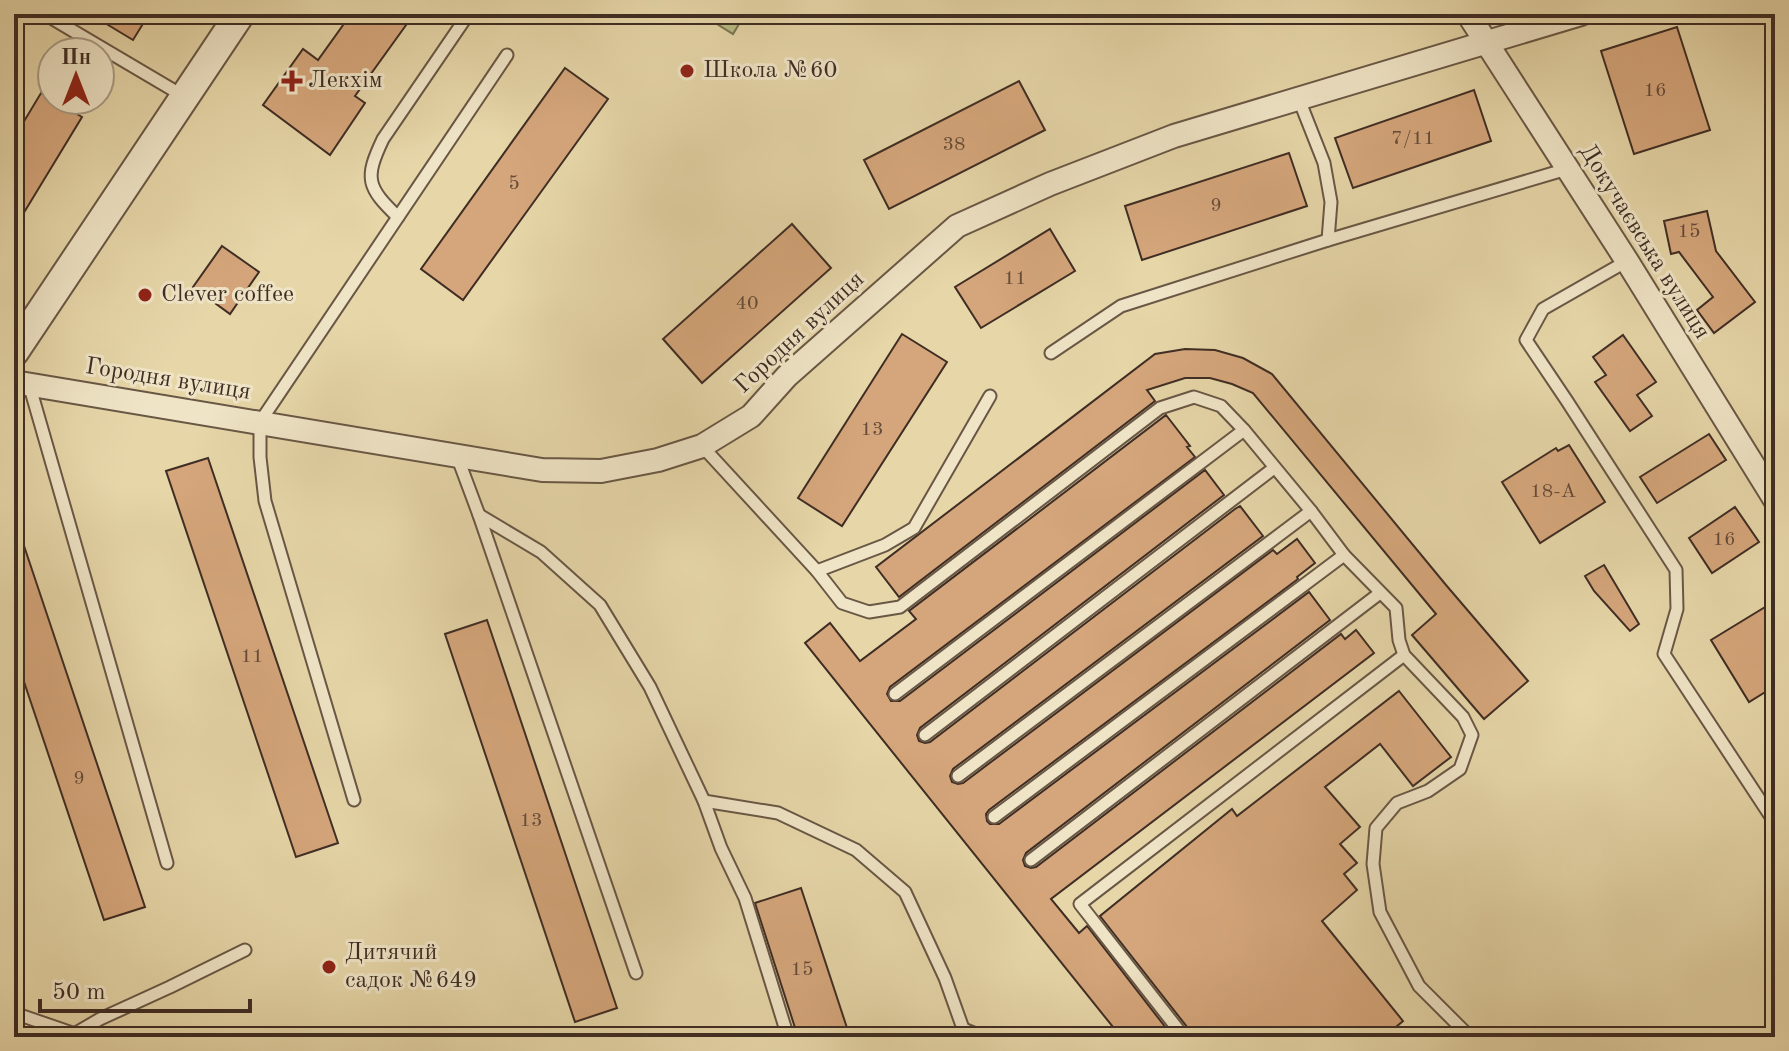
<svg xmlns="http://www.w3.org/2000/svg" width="1789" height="1051" viewBox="0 0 1789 1051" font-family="'Old Standard TT',serif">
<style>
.green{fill:#b9bd84;stroke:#7c7554;stroke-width:2}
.building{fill:#d5a67b;stroke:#3f2d24;stroke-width:2}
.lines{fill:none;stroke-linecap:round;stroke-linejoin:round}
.service-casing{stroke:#695745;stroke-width:15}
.minor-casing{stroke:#695745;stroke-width:26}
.tertiary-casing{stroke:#695745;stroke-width:32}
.service{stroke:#efe4c6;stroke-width:11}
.minor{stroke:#efe4c6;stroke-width:22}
.tertiary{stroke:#efe4c6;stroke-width:28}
.poi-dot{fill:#8f2418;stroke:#efe4c6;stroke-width:3}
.labels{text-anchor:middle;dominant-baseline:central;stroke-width:6;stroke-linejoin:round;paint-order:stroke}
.number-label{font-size:20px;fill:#644b3a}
.poi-label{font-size:24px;fill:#3f2d24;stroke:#efe4c6;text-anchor:start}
.street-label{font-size:24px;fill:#3f2d24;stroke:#efe4c6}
</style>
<rect width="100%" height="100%" fill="#e6d6a8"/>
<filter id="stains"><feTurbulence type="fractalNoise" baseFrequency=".0025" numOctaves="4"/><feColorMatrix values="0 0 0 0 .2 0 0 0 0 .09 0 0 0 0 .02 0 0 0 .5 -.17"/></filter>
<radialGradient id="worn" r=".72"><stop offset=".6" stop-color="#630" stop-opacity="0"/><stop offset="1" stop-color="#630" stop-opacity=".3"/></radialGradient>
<polygon class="green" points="701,14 745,14 733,34"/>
<g class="building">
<polygon points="90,14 149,14 133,40"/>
<polygon points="351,14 414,14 355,96 365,103 330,155 263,105 303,49 318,60"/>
<polygon points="1677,27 1710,130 1634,154 1601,51"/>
<polygon points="565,68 608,99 463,300 421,269"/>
<polygon points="1019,81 1045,130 889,209 864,160"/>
<polygon points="1474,90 1491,141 1353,188 1335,138"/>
<polygon points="41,93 82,117 14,229 14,138"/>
<polygon points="1289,153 1307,206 1142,260 1125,206"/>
<polygon points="1707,211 1716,251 1755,302 1714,333 1697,310 1713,297 1679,252 1671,254 1664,221"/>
<polygon points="792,224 831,268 702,383 663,339"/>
<polygon points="1050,229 1075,271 981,328 955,287"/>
<polygon points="222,246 259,272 230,314 193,287"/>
<polygon points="902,334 947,362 842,526 798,498"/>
<polygon points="1623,335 1656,382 1637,395 1652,416 1630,431 1595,382 1606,375 1593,357"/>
<polygon points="1185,349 1215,350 1243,358 1272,374 1446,585 1528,681 1484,719 1412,635 1436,614 1253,393 1232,384 1210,378 1185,378 1147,390 1155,401 899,597 876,567 1155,354"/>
<polygon points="1166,415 1190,446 1187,447 1195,457 890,687 887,694 891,701 900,701 1205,470 1224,495 920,728 917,735 919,741 925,743 930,742 1235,509 1240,506 1263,536 953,769 950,776 952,782 958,784 963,783 1273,550 1277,554 1297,539 1315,563 1297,577 1298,579 989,810 986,814 987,821 990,824 999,824 1309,592 1330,620 1026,853 1023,860 1025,866 1031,868 1036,867 1341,634 1345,639 1356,630 1374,653 1051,899 1079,933 1087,926 1173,1037 1121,1037 805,643 830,623 860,661 916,619 909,611"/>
<polygon points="1709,434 1726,460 1657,503 1640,477"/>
<polygon points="1569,445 1605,502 1540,543 1502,482 1556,448 1558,451"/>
<polygon points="208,458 338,843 296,857 166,471"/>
<polygon points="1735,507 1759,542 1712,573 1689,538"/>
<polygon points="14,528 18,528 145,907 104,920 14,652"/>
<polygon points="1604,565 1639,624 1630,631 1594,591 1585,576"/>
<polygon points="1775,601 1775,686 1749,702 1711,640"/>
<polygon points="487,620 617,1008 575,1022 445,634"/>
<polygon points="1399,691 1451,757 1413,786 1380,744 1325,787 1360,827 1340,844 1357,863 1344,874 1357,890 1322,921 1403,1021 1384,1037 1192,1037 1191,1032 1100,916 1232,809 1237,816"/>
<polygon points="801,888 850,1037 798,1037 755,903"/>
</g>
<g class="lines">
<g class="service-casing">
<g id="service">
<polyline points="56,14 53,19 185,97"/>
<polyline points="1298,97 1324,163 1331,202 1328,240"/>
<path d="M398 217C367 187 364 179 383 139L465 19"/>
<polyline points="1627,261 1543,309 1526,340 1567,401 1676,570 1677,609 1664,654 1775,823"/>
<polyline points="1051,353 1121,306 1328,240 1567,169"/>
<polyline points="29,384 167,863"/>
<polyline points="702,446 817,571 842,603 869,612 900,607 1160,408 1194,397 1221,406 1244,430 1311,511 1344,555 1396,608 1399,640 1404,655 1463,717 1472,735 1460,769 1428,791 1397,803 1376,828 1373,864 1380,912 1419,986 1470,1037"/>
<polyline points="457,456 479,515 636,973"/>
<polyline points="479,515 541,552 600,605 650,687 704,801 778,813 856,850 905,892 945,978 966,1037"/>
<polyline points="817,571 885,545 914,528 990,396"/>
<polyline points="895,694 1244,430"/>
<polyline points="925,735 1274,468"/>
<polyline points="958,776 1311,511"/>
<polyline points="354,800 265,501 260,457 260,422 507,55"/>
<polyline points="704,801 721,848 745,898 788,1037"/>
<polyline points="994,817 1344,555"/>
<polyline points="1031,860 1380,593"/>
<polyline points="14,1013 81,1036"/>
<polyline points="966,1030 983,1037"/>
<polyline points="76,1033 100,1019 170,987 245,950"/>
<polyline points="1184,1037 1080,904 1404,655"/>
</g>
</g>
<g class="minor-casing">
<g id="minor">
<polyline points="1468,14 1627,261 1775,500"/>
<polyline points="14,382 542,470 601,471 658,460 702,446 751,416 787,376 957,226 1050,184 1174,136 1581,14"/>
</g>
</g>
<g class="tertiary-casing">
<polyline id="tertiary" points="14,352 240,14"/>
</g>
<use href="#service" class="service"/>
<use href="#minor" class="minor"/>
<use href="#tertiary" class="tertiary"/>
</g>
<g class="poi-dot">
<circle cx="687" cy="71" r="8"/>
<path d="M288 69h8v8h8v8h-8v8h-8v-8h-8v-8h8z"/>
<circle cx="145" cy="295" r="8"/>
<circle cx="329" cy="967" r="8"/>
</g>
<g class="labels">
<g class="number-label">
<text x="1655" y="91">16</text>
<text x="1413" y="139">7/11</text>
<text x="954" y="145">38</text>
<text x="514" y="184">5</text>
<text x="1216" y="206">9</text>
<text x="1689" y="232">15</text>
<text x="1015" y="279">11</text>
<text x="747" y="304">40</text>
<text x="872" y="430">13</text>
<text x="1553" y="492">18-А</text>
<text x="1724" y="540">16</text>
<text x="252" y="657">11</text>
<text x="79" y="779">9</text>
<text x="531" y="821">13</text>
<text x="802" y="970">15</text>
</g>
<g class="poi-label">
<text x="703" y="71">Школа №60</text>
<text x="308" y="81">Лекхім</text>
<text x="161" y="295">Clever coffee</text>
<text x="345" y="953">Дитячий<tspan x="345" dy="28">садок №649</tspan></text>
</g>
<g class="street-label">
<text transform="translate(1644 242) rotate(58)">Докучаєвська вулиця</text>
<text transform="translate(800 333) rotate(-43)">Городня вулиця</text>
<text transform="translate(168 380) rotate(9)">Городня вулиця</text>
</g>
</g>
<rect width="1789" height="1051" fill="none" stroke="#e6d6a8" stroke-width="48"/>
<rect x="16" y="16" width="1757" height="1019" fill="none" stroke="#3f2d24" stroke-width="4"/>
<rect x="24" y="24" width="1741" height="1003" fill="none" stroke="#3f2d24" stroke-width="2"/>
<g transform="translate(76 76)"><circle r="38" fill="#efe4c6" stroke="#a99b85" stroke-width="2"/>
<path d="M0-6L14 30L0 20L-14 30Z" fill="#8f2418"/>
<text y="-12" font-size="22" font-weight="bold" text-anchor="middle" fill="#3f2d24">Пн</text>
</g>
<path d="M40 999v12h210v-12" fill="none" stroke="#3f2d24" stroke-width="4"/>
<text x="52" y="999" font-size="24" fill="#3f2d24" stroke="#efe4c6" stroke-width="6" paint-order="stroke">50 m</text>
<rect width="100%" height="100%" filter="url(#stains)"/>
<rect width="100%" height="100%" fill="url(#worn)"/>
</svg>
